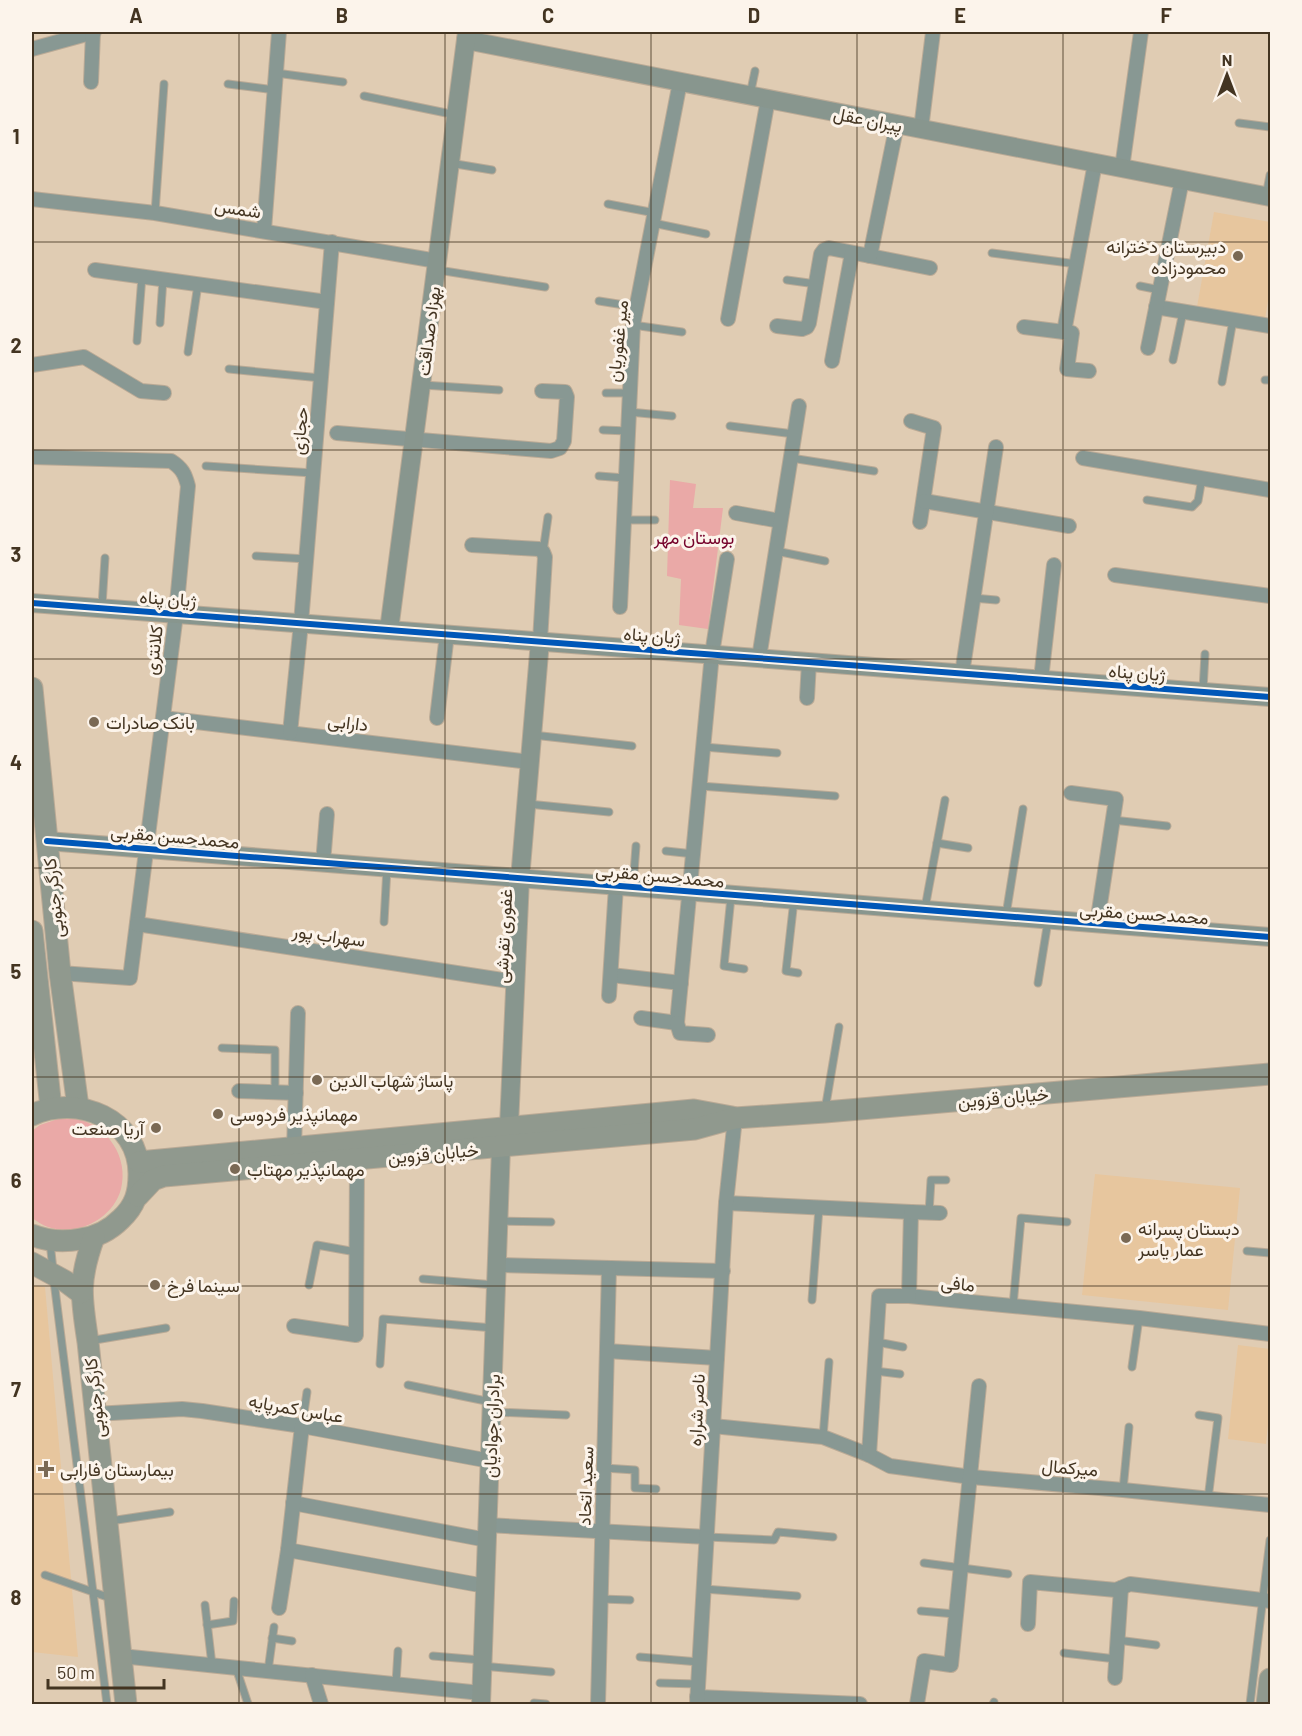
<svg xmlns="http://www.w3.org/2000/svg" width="1302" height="1736" viewBox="0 0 1302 1736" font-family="Barlow,Vazirmatn,sans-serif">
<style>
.built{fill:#e7c69e}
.green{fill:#eaa9a7}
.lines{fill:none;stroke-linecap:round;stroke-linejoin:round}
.lane-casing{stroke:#baaa96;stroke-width:9}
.street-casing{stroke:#baaa96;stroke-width:16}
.secondary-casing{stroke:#baaa96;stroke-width:20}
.primary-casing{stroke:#baaa96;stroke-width:23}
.lane{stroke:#889893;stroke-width:7}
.street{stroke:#889893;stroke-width:14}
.secondary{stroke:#88968e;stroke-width:18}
.primary{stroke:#90998e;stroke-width:21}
.cycleway-casing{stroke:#fcf4eb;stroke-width:10}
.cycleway{stroke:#0057b8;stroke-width:6}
.grid{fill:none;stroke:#433421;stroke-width:1.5;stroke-opacity:0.55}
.poi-dot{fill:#7a6954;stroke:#fcf4eb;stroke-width:2}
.labels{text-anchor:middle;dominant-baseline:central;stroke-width:6;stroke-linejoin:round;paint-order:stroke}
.street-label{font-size:18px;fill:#433421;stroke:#fcf4eb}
.poi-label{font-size:18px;fill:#433421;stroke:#fcf4eb;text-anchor:start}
.park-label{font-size:18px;fill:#75022b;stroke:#fcf4eb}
.neatline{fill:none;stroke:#433421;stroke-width:2}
.grid-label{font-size:20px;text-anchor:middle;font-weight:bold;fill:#433421}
</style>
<rect width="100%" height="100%" fill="#e0ccb3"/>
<g class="built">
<polygon points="1214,212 1270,222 1270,289 1265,319 1197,307"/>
<polygon points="1095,1174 1240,1188 1228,1310 1082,1295"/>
<polygon points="32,1285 45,1287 78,1657 32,1652"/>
<polygon points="1238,1345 1270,1349 1270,1405 1266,1444 1228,1439"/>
</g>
<g class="green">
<polygon points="670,480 696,484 693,508 723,508 708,629 679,625 681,579 667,576"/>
<path d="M58 1119C64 1119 71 1118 76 1119 108 1125 129 1158 121 1189 113 1219 77 1237 48 1227 42 1225 37 1221 32 1218V1131L40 1125Z"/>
</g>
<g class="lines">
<g class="lane-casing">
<g id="lane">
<polyline points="276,73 343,82"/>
<polyline points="228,84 275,90"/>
<polyline points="750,95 755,71"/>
<polyline points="364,96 456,115"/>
<polyline points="1239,123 1270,127"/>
<polyline points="450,163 492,170"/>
<polyline points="1266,196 1270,175"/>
<polyline points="608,204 655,213"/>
<polyline points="155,213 164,84"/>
<polyline points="653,223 706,234"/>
<polyline points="992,253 1077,264"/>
<polyline points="438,270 545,287"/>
<polyline points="787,280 816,284"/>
<polyline points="1140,286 1160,290"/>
<polyline points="599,301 637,307"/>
<polyline points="160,323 163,279"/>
<polyline points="633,325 682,332"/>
<polyline points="137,341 142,276"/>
<polyline points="188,352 198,284"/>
<polyline points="1173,360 1183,312"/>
<polyline points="229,369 321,378"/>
<polyline points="1265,380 1270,380"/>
<polyline points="1222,382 1233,320"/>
<polyline points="423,385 499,390"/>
<polyline points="606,393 630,393"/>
<polyline points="629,412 672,416"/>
<polyline points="730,426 794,434"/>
<polyline points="603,430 628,431"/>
<polyline points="791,458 874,471"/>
<polyline points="206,466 313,473"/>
<polyline points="599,476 625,478"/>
<polyline points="1147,500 1192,507 1198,501 1202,478"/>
<polyline points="623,520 655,520"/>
<polyline points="776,551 825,561"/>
<polyline points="543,552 548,517"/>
<polyline points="256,556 307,559"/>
<polyline points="973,598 996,600"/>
<polyline points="102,606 105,558"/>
<polyline points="1203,690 1205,654"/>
<polyline points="533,735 632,746"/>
<polyline points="704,747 777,753"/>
<polyline points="700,786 835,796"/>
<polyline points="528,804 609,812"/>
<polyline points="1113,820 1167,826"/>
<polyline points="937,843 968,848"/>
<polyline points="666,851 694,854"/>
<polyline points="633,886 636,846"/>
<polyline points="731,897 724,966 744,969"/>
<polyline points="794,900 786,971 798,973"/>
<polyline points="925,908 945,800"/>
<polyline points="1006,915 1023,809"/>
<polyline points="384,922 387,868"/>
<polyline points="1038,983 1048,921"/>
<polyline points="222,1048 275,1050 275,1092"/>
<polyline points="825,1110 839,1027"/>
<polyline points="929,1213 931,1180 946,1180"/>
<polyline points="499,1221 551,1222"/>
<polyline points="50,1242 53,1270"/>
<polyline points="1247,1251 1270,1253"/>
<polyline points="423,1279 495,1285"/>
<polyline points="54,1281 107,1704"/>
<polyline points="309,1285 317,1245 356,1252"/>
<polyline points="812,1300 819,1208"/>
<polyline points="1013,1306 1021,1218 1067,1222"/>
<polyline points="89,1341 166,1328"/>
<polyline points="877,1342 903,1347"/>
<polyline points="380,1364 383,1319 494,1328"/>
<polyline points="1132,1367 1139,1318"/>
<polyline points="875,1371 900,1374"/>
<polyline points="408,1385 491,1402"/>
<polyline points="494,1412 566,1415"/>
<polyline points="1199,1415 1218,1418 1208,1499"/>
<polyline points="302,1426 307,1392"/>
<polyline points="823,1437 829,1362"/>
<polyline points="604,1468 635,1470 635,1488 656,1489"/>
<polyline points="1123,1490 1129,1427"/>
<polyline points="110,1521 170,1512"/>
<polyline points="707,1537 774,1540 778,1532 833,1537"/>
<polyline points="924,1563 1008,1574"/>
<polyline points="45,1575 113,1599"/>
<polyline points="704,1589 797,1596"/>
<polyline points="601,1599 630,1600"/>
<polyline points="205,1605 212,1665"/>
<polyline points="921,1611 955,1614"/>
<polyline points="207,1625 233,1621 234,1601"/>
<polyline points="272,1638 292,1641"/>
<polyline points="1117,1640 1156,1645"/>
<polyline points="1064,1653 1116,1659"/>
<polyline points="433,1656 481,1660"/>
<polyline points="640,1657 699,1662"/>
<polyline points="482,1666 551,1672"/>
<polyline points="236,1668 248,1704"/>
<polyline points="268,1671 274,1627"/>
<polyline points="396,1683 398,1651"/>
<polyline points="660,1683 698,1684"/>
<polyline points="534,1703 546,1704"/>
<polyline points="993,1704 994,1702"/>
<polyline points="1250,1704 1270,1540"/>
</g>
</g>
<g class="street-casing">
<g id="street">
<polyline points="32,49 94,32"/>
<polyline points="91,82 93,32"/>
<polyline points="921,129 933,32"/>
<polyline points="1122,168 1141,32"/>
<polyline points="32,199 155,213 437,261"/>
<polyline points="264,230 279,32"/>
<polyline points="870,256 930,268"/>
<polyline points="95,270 327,302"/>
<polyline points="1156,307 1270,326"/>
<polyline points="728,319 768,99"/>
<polyline points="777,326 802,329 807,327 809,323 821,254 824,250 829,248 870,256 897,124"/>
<polyline points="1024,327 1072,333 1067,369 1089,371"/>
<polyline points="1064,332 1095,163"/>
<polyline points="1148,348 1182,180"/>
<polyline points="832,361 852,253"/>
<polyline points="32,365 84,357 141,391 164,393"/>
<polyline points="911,421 934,428 920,522"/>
<polyline points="337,433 551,451 560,448 564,441 567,397 565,392 542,391"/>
<path d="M32 457 171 461C182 468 185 474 188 486L176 614 130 978 60 973"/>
<polyline points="1083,458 1270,490"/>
<polyline points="924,501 1069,526"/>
<polyline points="736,513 780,521"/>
<polyline points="472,545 539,549 543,552 545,557 540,641"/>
<polyline points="1115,575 1270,596"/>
<polyline points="620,607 633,325 680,82"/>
<polyline points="759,658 799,406"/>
<polyline points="962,674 996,447"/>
<polyline points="1041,679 1054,565"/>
<polyline points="807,698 809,662"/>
<polyline points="163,718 530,762"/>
<polyline points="437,718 447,634"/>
<polyline points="290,733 301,623 332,242"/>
<polyline points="1071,793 1116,799 1097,924"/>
<polyline points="323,863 327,814"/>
<polyline points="137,924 516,982"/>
<polyline points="611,975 681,983"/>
<polyline points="609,996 616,886"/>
<polyline points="641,1018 677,1023 712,654 727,559"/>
<polyline points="677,1023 680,1033 708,1035"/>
<polyline points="239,1091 296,1093"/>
<polyline points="294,1149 298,1013"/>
<polyline points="726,1203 911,1212 909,1296 1139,1318 1270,1334"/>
<polyline points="911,1212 940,1213"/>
<polyline points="497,1265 723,1271"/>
<polyline points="294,1326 356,1335 357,1160"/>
<polyline points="607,1351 717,1358"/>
<polyline points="95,1414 182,1409 202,1411 302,1426 490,1461"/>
<polyline points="713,1426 823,1437 869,1455 890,1466 971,1477 1123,1490 1270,1505"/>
<polyline points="869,1455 879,1296 909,1296"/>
<polyline points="293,1503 487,1540"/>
<polyline points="487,1525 707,1537"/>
<polyline points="288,1550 485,1586"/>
<polyline points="279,1608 288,1550 302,1426"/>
<polyline points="1028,1624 1030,1582 1116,1590 1130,1584 1270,1601"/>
<polyline points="121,1656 481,1693"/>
<polyline points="312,1675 321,1704"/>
<polyline points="1115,1678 1121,1588"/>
<polyline points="697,1697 860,1704"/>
<polyline points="598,1704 609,1268"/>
<polyline points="697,1704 726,1203 735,1118"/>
<polyline points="917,1704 924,1661 951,1665 979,1386"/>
</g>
</g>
<g class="secondary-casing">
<g id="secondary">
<polyline points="466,40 1270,197"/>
<polyline points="32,603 1270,697"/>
<polyline points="389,630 467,32"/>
<polyline points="47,841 1270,937"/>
<polyline points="509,1126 520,879 540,641"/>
<polyline points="481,1704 501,1147"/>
</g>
</g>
<g class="primary-casing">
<g id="primary">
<polyline points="32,688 60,973 78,1107"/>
<polyline points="32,931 51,1108"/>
<path d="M32 1115C78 1094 139 1119 139 1174 139 1193 135 1206 121 1219 110 1230 97 1237 81 1239 65 1242 47 1241 32 1235"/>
<polyline points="139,1162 694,1110 732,1117"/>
<polyline points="138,1196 153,1180 164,1176 695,1129 735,1118 825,1112 1270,1074"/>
<path d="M94 1237C78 1281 81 1297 88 1342L126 1704"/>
<polyline points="32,1263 65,1281 81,1293"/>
<polyline points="1267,1704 1270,1679"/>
</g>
</g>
<use href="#lane" class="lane"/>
<use href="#street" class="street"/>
<use href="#secondary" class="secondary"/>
<use href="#primary" class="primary"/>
<g class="cycleway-casing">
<g id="cycleway">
<polyline points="32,603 1270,697"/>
<polyline points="47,841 1270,937"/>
</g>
</g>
<use href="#cycleway" class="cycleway"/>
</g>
<path class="grid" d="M239 32V1704M445 32V1704M651 32V1704M857 32V1704M1063 32V1704M32 242H1270M32 450H1270M32 659H1270M32 868H1270M32 1077H1270M32 1286H1270M32 1494H1270"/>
<g class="poi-dot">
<circle cx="1238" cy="256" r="6"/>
<circle cx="94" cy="722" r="6"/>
<circle cx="317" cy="1080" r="6"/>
<circle cx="218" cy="1114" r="6"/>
<circle cx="156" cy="1128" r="6"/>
<circle cx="235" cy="1169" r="6"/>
<circle cx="1126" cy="1238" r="6"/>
<circle cx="155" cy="1285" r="6"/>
<path d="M43 1460h6v6h6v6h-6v6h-6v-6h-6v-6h6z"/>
</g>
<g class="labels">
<g class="street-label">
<text transform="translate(868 119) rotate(11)">پیران عقل</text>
<text transform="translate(238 208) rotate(9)">شمس</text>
<text transform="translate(428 331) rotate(-83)">بهزاد صداقت</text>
<text transform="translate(617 341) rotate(-84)">میر غفوریان</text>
<text transform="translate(299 431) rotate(-85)">حجازی</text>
<text transform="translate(168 598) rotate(4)">ژیان پناه</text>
<text transform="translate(652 635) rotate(4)">ژیان پناه</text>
<text transform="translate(153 650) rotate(-83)">کلانتری</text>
<text transform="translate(1137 672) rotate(4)">ژیان پناه</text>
<text transform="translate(348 722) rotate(7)">دارابی</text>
<text transform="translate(175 836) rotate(5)">محمدحسن مقربی</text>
<text transform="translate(660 875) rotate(5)">محمدحسن مقربی</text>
<text transform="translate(53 898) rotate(-96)">کارگر جنوبی</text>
<text transform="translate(1144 913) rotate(4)">محمدحسن مقربی</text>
<text transform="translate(329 935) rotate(8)">سهراب پور</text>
<text transform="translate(503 936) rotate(-87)">غفوری تفرشی</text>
<text transform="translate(1003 1097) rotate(-5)">خیابان قزوین</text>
<text transform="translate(433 1153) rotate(-5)">خیابان قزوین</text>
<text transform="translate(958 1283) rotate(5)">مافی</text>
<text transform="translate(94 1398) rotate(-96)">کارگر جنوبی</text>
<text transform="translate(296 1408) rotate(10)">عباس کمرپایه</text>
<text transform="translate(696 1410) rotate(-87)">ناصر شراره</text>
<text transform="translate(491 1426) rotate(-88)">برادران جوادیان</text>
<text transform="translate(1070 1467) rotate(5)">میرکمال</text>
<text transform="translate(585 1486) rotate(-88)">سعید اتحاد</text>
</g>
<g class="poi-label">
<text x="1226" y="246" text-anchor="end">دبیرستان دخترانه<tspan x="1226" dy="21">محمودزاده</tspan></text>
<text x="106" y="722">بانک صادرات</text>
<text x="329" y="1080">پاساژ شهاب الدین</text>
<text x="230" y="1114">مهمانپذیر فردوسی</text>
<text x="144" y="1128" text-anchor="end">آریا صنعت</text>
<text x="247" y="1169">مهمانپذیر مهتاب</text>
<text x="1138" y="1228">دبستان پسرانه<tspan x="1138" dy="21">عمار یاسر</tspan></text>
<text x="167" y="1285">سینما فرخ</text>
<text x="60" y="1469">بیمارستان فارابی</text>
</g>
<g class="park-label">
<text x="694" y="537">بوستان مهر</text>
</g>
</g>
<rect width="1302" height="1736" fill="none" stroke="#fcf4eb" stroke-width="66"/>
<g transform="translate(1227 75)" stroke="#fcf4eb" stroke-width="4.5" paint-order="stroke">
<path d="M0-4.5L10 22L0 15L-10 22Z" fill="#433421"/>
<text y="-9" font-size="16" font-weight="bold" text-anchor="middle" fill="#433421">N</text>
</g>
<path d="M48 1679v9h116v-9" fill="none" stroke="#433421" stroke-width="3"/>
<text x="57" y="1679" font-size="18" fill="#433421" stroke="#fcf4eb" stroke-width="4.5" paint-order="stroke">50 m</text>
<rect x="33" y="33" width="1236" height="1670" class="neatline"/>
<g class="grid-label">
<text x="136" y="23">A</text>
<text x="342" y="23">B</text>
<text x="548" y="23">C</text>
<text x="754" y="23">D</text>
<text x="960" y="23">E</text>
<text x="1166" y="23">F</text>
<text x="16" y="144">1</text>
<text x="16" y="353">2</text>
<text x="16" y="562">3</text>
<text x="16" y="770">4</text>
<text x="16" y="979">5</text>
<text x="16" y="1188">6</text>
<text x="16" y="1397">7</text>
<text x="16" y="1605">8</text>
</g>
</svg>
